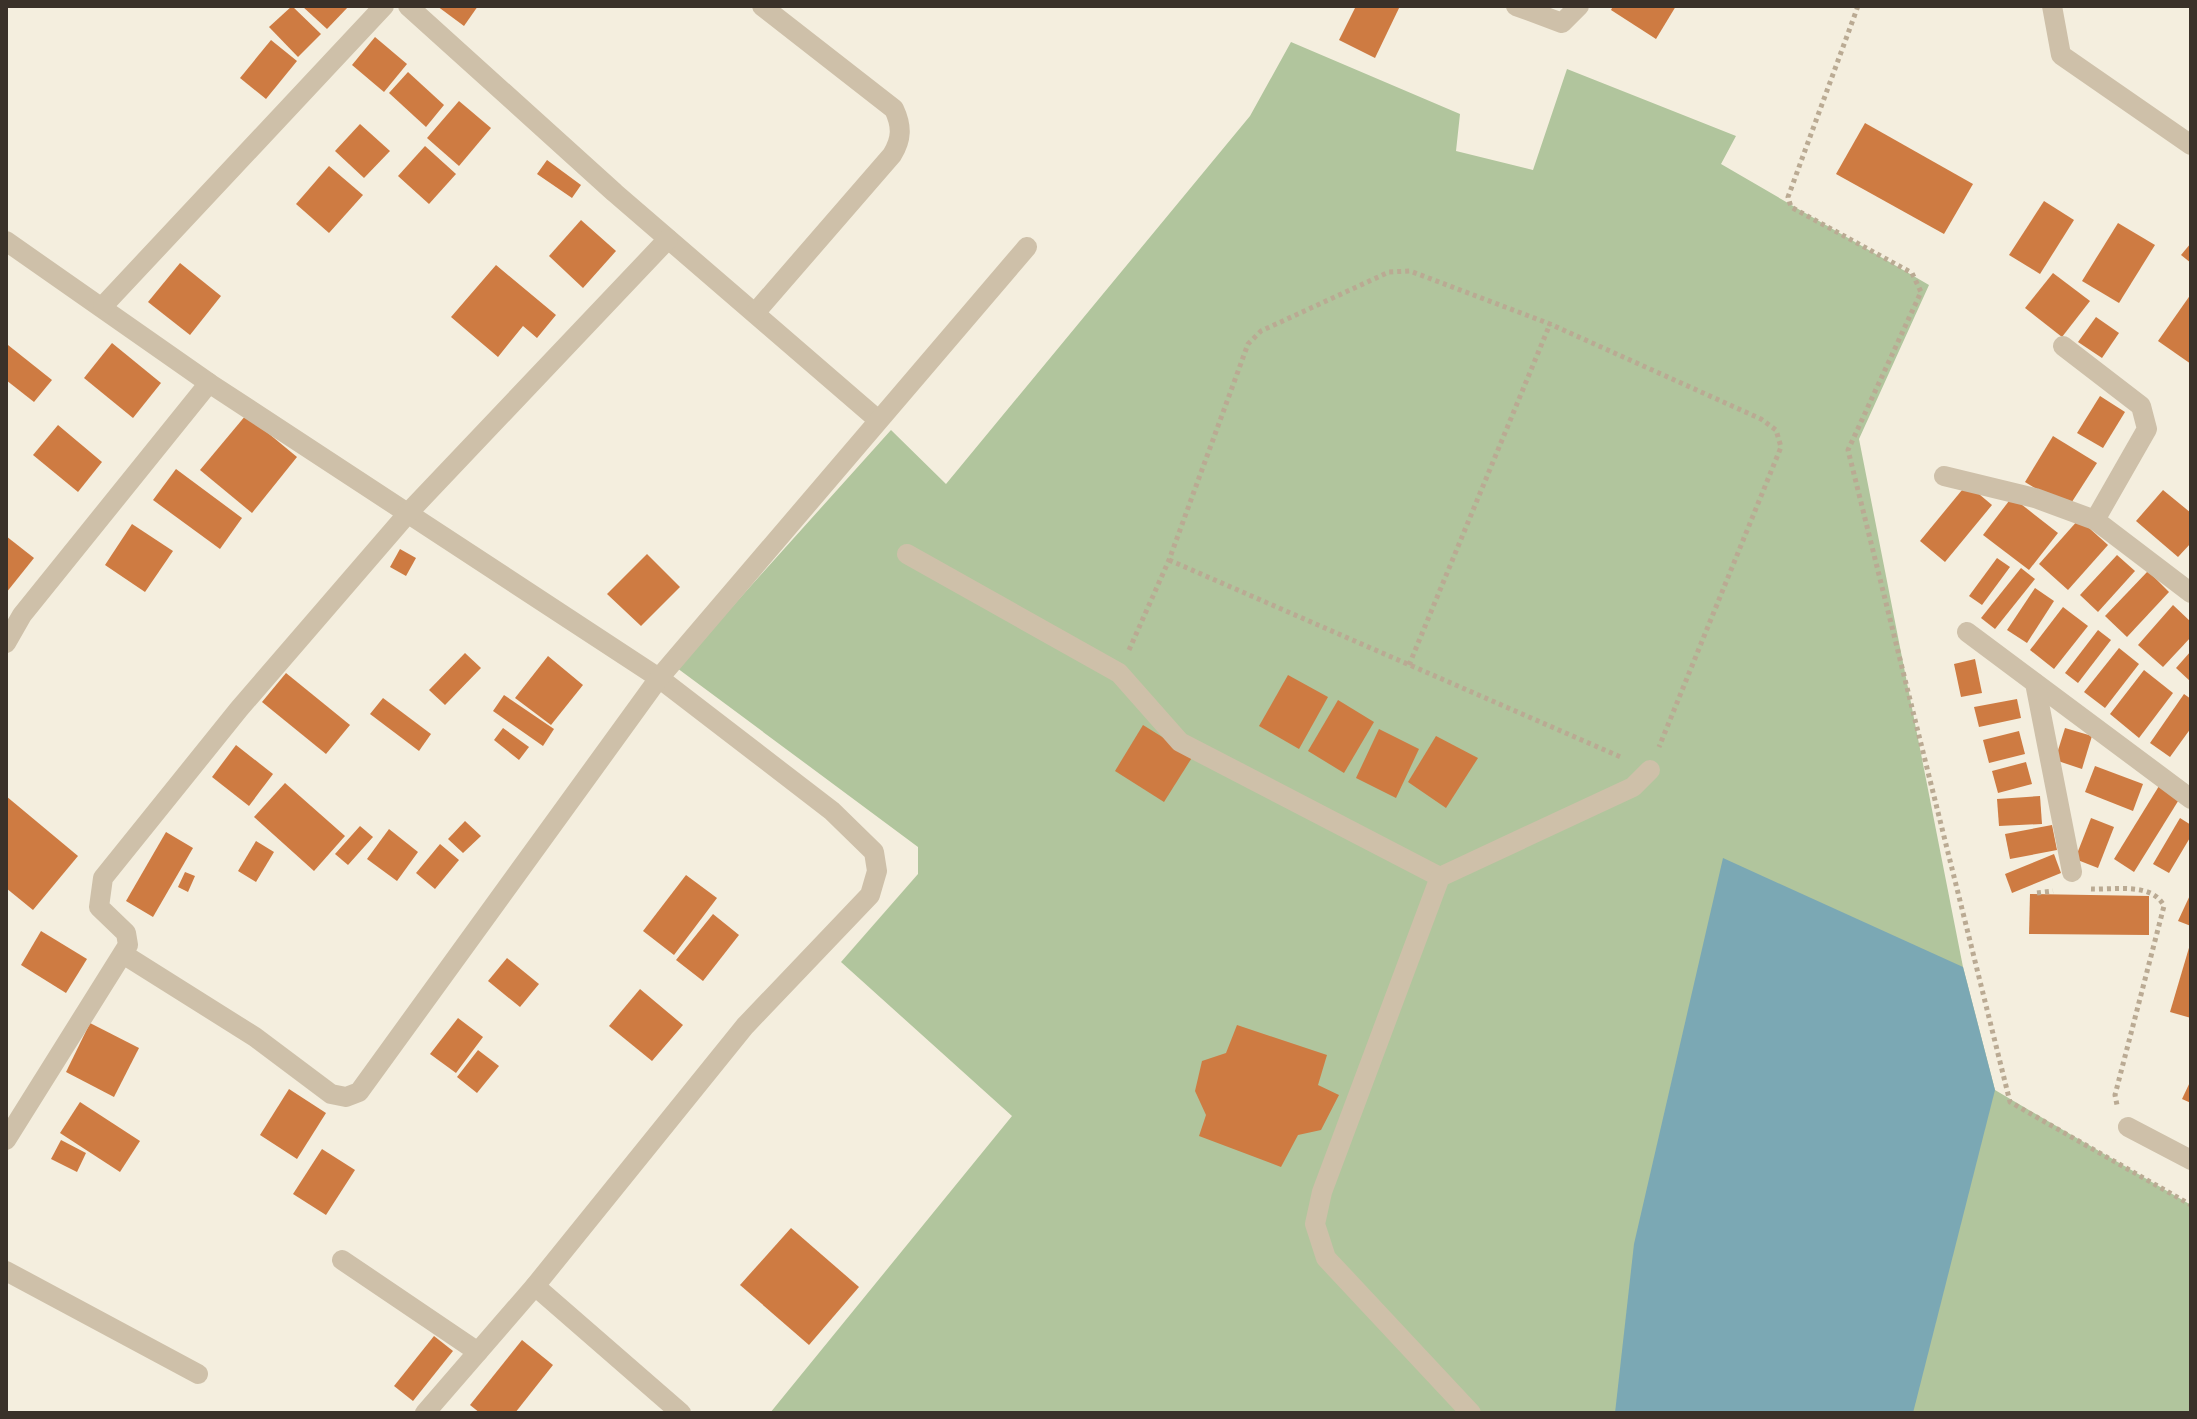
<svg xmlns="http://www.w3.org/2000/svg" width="2197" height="1419" viewBox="0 0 2197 1419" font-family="Montserrat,sans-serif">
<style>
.green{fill:#b1c59d}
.water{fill:#7ba8b4}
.building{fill:#ce7b42}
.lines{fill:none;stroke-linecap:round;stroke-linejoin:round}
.path{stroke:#baaa93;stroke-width:5;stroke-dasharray:4 4;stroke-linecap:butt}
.minor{stroke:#cec0a9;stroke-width:20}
</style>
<rect width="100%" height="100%" fill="#f4eede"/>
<polygon class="green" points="1291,42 1460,114 1456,151 1533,170 1567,69 1736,136 1721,164 1929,285 1859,439 1963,967 1995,1090 2191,1205 2191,1413 770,1413 1012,1116 841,962 918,874 918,847 677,668 891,430 946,484 1250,116"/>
<polygon class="water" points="1723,858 1963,967 1995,1090 1913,1413 1615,1413 1634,1244"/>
<g class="building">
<polygon points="292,6 321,34 298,57 269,27"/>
<polygon points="302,6 349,6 327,29"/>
<polygon points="437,6 478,6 464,26"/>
<polygon points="1356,6 1400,6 1375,58 1339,40"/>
<polygon points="1613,6 1676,6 1656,39 1611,10"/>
<polygon points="375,37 407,64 384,92 352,65"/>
<polygon points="271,40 297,61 266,99 240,78"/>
<polygon points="408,72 444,105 426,127 389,93"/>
<polygon points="459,101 491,128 459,166 427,138"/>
<polygon points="1865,123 1973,184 1944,234 1836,174"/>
<polygon points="360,124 390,151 364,178 335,151"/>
<polygon points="425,146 456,174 429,204 398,176"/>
<polygon points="547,160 581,185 572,198 537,174"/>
<polygon points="329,166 363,195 329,233 296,204"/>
<polygon points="2044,201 2074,220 2040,274 2009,255"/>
<polygon points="581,220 616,251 583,288 549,256"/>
<polygon points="2118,223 2155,245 2119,303 2082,281"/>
<polygon points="2191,243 2191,263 2181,255"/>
<polygon points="180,263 221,296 190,335 148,302"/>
<polygon points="496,265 556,315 537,338 523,326 498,357 451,317"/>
<polygon points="2053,273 2090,301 2062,337 2025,308"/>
<polygon points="2191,294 2191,364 2158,341"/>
<polygon points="2096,317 2119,333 2102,358 2078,342"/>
<polygon points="112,343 161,383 133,418 84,378"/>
<polygon points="8,345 52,380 34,402 6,380"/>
<polygon points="2100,396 2125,412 2103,448 2077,433"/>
<polygon points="246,415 297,457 252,513 200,470"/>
<polygon points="58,425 102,462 78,492 33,455"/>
<polygon points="2053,436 2097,463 2068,508 2025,482"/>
<polygon points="176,469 242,518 220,549 153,500"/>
<polygon points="1967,484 1992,505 1945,562 1920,541"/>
<polygon points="2163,490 2191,513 2191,543 2178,557 2136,521"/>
<polygon points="2012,497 2058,533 2029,570 1983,535"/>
<polygon points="2079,519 2108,545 2068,590 2039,564"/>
<polygon points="132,524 173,551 145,592 105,565"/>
<polygon points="6,536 34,558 6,593"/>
<polygon points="400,549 416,558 406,576 390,567"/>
<polygon points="647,554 680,587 641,626 607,594"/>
<polygon points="2117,555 2135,571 2098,612 2080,595"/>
<polygon points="1997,558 2010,567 1982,605 1969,596"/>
<polygon points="2021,568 2035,579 1995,629 1981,618"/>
<polygon points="2148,571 2169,592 2127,637 2105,616"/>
<polygon points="2035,588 2054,601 2027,643 2007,630"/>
<polygon points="2173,605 2191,622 2191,637 2163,667 2138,645"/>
<polygon points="2063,607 2088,626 2054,669 2030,650"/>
<polygon points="2098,630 2111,640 2078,683 2065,673"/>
<polygon points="2119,648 2139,664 2105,708 2084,692"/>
<polygon points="2191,651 2191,682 2176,668"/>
<polygon points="465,653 481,668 445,705 429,690"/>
<polygon points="548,656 583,685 551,725 515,698"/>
<polygon points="1975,659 1982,693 1961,697 1954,664"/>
<polygon points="2144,670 2173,693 2139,738 2110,714"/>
<polygon points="286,673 350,725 326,754 262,702"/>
<polygon points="1288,675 1328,697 1299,749 1259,726"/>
<polygon points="2184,694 2191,699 2191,728 2170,757 2150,743"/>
<polygon points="504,695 554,729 543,746 493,711"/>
<polygon points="383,698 431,734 419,751 370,714"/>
<polygon points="2017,699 2021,718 1979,727 1974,707"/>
<polygon points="1338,700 1374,722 1344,773 1308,751"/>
<polygon points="1143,725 1193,756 1164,802 1115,771"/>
<polygon points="503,728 529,747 519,760 494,740"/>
<polygon points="2065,728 2092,736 2082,769 2055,760"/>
<polygon points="1379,729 1419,749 1396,798 1356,778"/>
<polygon points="2019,731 2025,754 1989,763 1983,740"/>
<polygon points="1436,736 1478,758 1446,808 1408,782"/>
<polygon points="236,745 273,774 249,806 212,777"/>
<polygon points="2026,762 2032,784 1998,793 1992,771"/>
<polygon points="2095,766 2143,784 2133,811 2085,792"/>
<polygon points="285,783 345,836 314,871 254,817"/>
<polygon points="2159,786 2180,798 2134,872 2114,859"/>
<polygon points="6,796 78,856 33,910 6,888"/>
<polygon points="2040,796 2042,824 1999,826 1997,799"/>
<polygon points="2091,818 2114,827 2098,868 2075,859"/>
<polygon points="2180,818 2191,825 2191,836 2169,873 2153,864"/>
<polygon points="465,821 481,836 463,853 448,839"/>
<polygon points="2052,825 2057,850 2010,859 2005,834"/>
<polygon points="360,826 373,837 348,865 335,854"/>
<polygon points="389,829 418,852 397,881 367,859"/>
<polygon points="166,832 193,848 153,917 126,901"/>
<polygon points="256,841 274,852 256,882 238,871"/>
<polygon points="440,844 459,860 435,889 416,873"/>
<polygon points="2054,854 2061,873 2012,893 2005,874"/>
<polygon points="185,872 195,876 188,892 178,887"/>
<polygon points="686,875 717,898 674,955 643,931"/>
<polygon points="2191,893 2191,926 2178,921"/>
<polygon points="2030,894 2149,896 2149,935 2029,934"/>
<polygon points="713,914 739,935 703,981 676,960"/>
<polygon points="41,931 87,959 66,993 21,965"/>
<polygon points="2191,941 2191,1018 2170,1012"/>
<polygon points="507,958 539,984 520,1007 488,981"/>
<polygon points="640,989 683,1025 652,1061 609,1026"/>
<polygon points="458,1018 483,1037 456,1073 430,1054"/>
<polygon points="90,1023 139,1048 114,1097 66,1072"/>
<polygon points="1237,1025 1327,1055 1318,1085 1339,1095 1321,1130 1298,1135 1281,1167 1199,1136 1206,1115 1195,1091 1202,1061 1226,1053"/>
<polygon points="478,1050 499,1066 477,1093 457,1077"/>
<polygon points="2191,1080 2191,1103 2182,1099"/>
<polygon points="289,1089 326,1113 297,1159 260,1135"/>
<polygon points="80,1102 140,1141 120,1172 60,1133"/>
<polygon points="61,1140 86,1153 77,1172 51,1159"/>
<polygon points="322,1149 355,1170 326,1215 293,1194"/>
<polygon points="791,1228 859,1287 809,1345 740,1285"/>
<polygon points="434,1336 453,1351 413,1401 394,1386"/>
<polygon points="522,1340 553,1365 515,1413 480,1413 470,1405"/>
</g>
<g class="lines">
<g class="path">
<polyline points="1858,6 1788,197 1791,207 1912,273 1921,292 1848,450 2010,1102 2191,1205"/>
<polyline points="1169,560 1623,758"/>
<polyline points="1129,650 1169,560 1248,344 1261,331 1389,272 1410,271 1550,324 1761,419 1776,430 1781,447 1659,747"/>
<polyline points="1409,665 1550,324"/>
<path d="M2091 889C2115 890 2152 882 2164 906L2115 1095 2117 1105"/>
<polyline points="2037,893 2053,891"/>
</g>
<g class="minor">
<polyline points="408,6 615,193 877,419"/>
<polyline points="1516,6 1562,23 1579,6"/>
<polyline points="2052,6 2061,55 2191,145"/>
<polyline points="6,241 209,383 659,678 832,811 874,852 877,871 870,895 745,1026 535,1286 425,1413"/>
<polyline points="103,306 384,6"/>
<path d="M755 313 892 155C902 139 902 126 894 109L762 6"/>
<polyline points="2063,346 2141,406 2147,429 2095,520"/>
<polyline points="1944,476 2035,498 2095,520 2191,593"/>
<polyline points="907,554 1119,673 1180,742 1440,877"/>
<polyline points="1967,632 2191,799"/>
<polyline points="6,643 22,615 209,383"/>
<polyline points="2035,683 2072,872"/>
<polyline points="123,954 255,1037 331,1094 346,1097 359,1092 659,678 1027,247"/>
<polyline points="2128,1127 2191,1160"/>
<polyline points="6,1140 128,945 126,933 99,907 103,878 239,709 409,512 668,239"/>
<polyline points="342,1260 478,1352"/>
<polyline points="6,1271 198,1374"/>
<polyline points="535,1286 681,1413"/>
<polyline points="1471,1413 1326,1258 1315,1224 1322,1192 1440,877 1633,787 1650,770"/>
</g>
</g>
<rect width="2197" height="1419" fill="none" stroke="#3a3129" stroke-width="16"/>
</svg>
